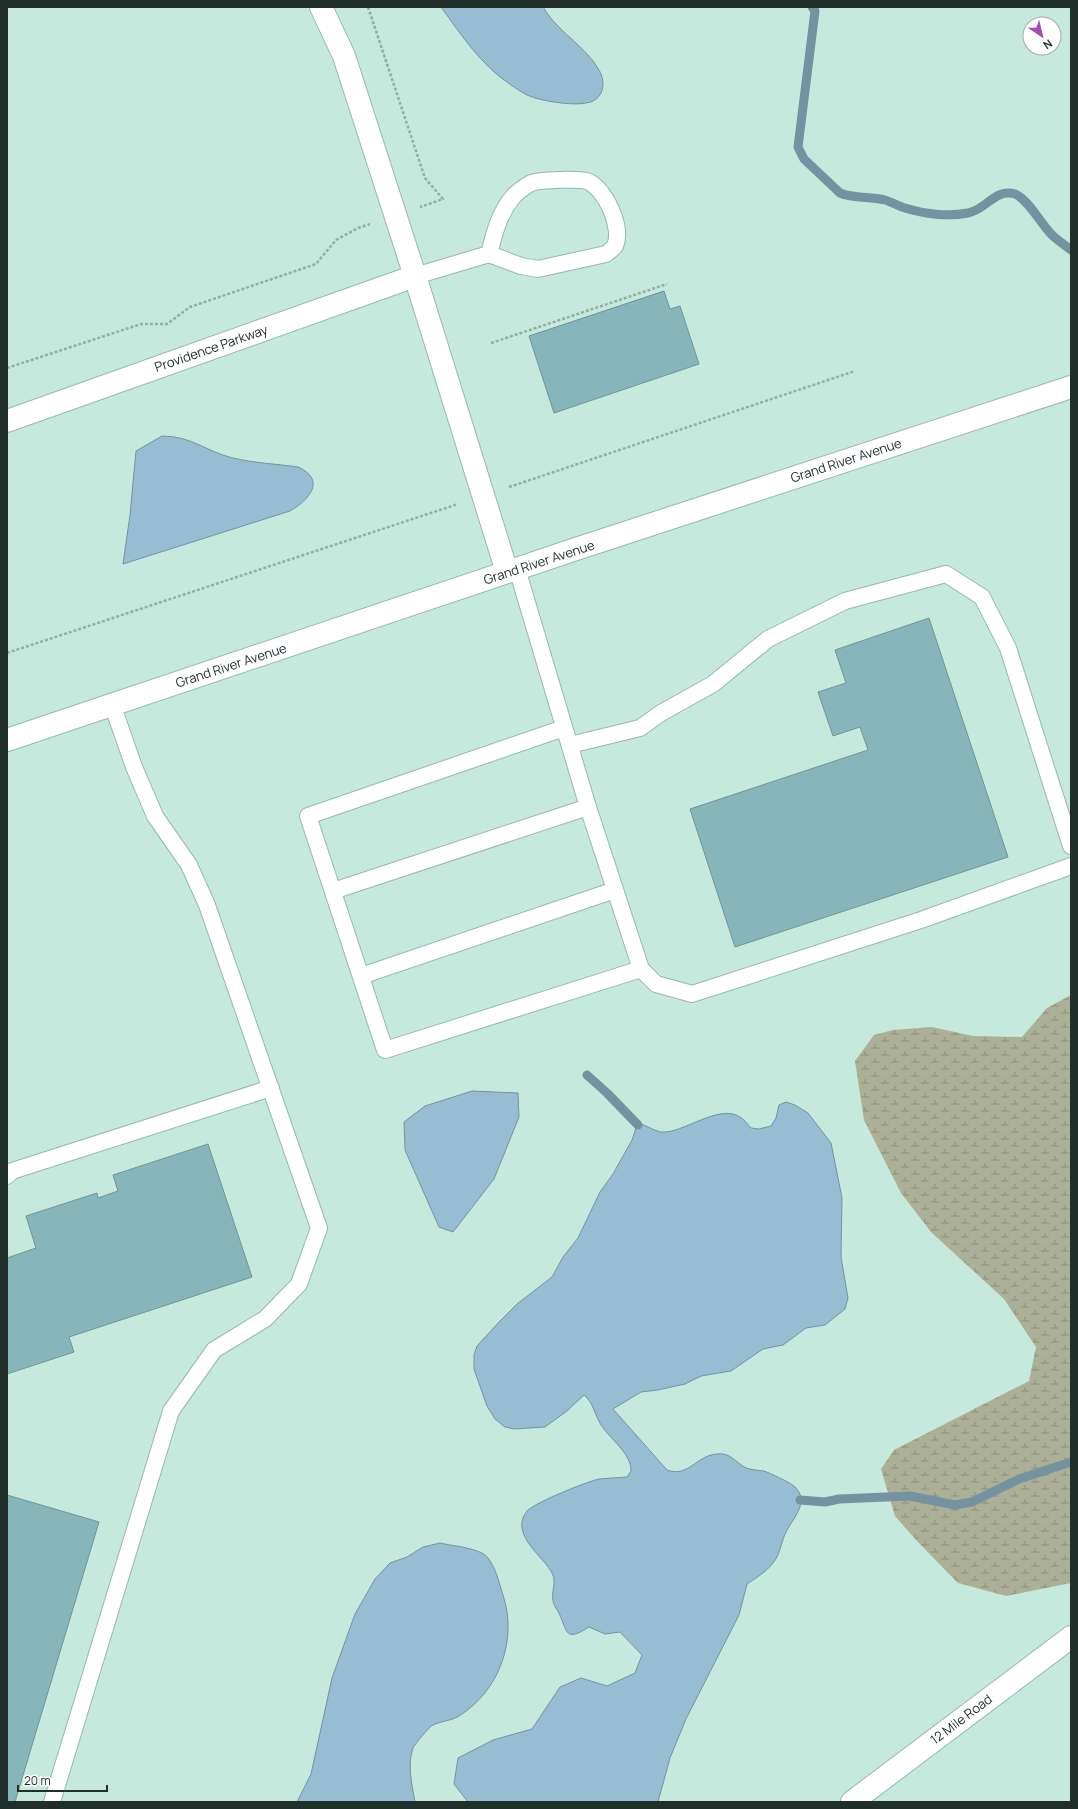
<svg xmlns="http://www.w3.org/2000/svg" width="1078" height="1809" viewBox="0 0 1078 1809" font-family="Manrope,sans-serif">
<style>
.wetland{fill:url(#wetland-marsh)}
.water{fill:#97bdd2;stroke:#7492a0}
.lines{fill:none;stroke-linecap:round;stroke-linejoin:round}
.stream{stroke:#7492a0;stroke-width:9}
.building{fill:#86b6b9;stroke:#709497}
.service-casing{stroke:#97b8ad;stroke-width:18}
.minor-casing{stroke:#97b8ad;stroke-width:24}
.secondary-casing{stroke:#97b8ad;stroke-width:24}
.path{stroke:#92aea5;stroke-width:2.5;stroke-dasharray:3 2;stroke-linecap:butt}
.service{stroke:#fff;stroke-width:16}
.minor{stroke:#fff;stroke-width:22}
.secondary{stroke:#fff;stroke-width:22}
.labels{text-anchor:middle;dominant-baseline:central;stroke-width:3.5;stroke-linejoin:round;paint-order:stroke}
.street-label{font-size:13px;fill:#212f2a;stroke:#fff}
</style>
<defs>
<pattern id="wetland-marsh" width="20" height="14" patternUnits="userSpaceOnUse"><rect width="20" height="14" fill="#acb097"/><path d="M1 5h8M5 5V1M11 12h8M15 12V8" fill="none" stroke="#8c907b"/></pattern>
</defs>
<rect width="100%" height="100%" fill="#c6e9dd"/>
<polygon class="wetland" points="1071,995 1071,1583 1006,1596 958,1583 916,1540 895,1516 881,1469 894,1450 1029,1381 1036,1347 1004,1299 931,1232 901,1193 864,1120 855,1061 874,1035 893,1030 932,1027 973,1036 1022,1037 1047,1008"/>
<g class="water">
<path d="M441 7H543C547 13 551 19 556 24 570 39 589 52 599 70 607 83 603 101 586 103 572 106 540 101 527 95 521 92 516 88 511 85 481 65 462 36 441 7Z"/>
<path d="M162 436C192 436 207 452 233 458 254 463 277 464 298 467 327 480 309 500 290 511L123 564 130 515 136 451Z"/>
<polygon points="472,1091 518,1093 519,1117 494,1179 453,1232 439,1227 405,1150 404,1122 425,1106"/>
<path d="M786 1102 795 1105 808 1113 831 1143 842 1198 841 1257 848 1298 845 1309 825 1325 806 1328 783 1345 763 1349 731 1371 701 1376 685 1384 658 1390 641 1392 613 1409 667 1470C688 1478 697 1455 717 1454 730 1452 735 1462 746 1468 751 1470 758 1470 764 1471 770 1473 789 1482 794 1486 811 1501 793 1518 786 1532 781 1542 780 1555 773 1563 766 1572 756 1578 747 1584L739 1615 686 1719 670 1758 658 1802H468L454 1784 458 1758 493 1740 532 1729 560 1687 581 1678 607 1686 635 1673 642 1655 620 1632 605 1634 589 1627C565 1642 568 1633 559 1613 557 1609 553 1605 553 1600 551 1591 557 1582 552 1573 544 1558 525 1546 522 1528 521 1522 523 1516 527 1511 536 1502 586 1482 599 1479 608 1478 618 1478 627 1477L631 1471C631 1453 611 1440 601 1425 595 1415 593 1402 584 1395L567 1411 545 1427 514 1429 505 1427 495 1419 487 1406 474 1369V1355L477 1346 499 1322 517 1304 552 1277 563 1257 578 1238 600 1192 613 1174 632 1140 637 1125 641 1124C647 1126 655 1131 661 1132 683 1134 719 1103 740 1117 744 1119 748 1125 751 1128L759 1129 771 1126 776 1118 779 1105Z"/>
<path d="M440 1543C452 1546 481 1548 488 1558 496 1568 499 1583 503 1595 518 1640 499 1691 459 1716 451 1721 441 1721 433 1725 429 1727 415 1744 413 1748 407 1765 412 1785 415 1802H297L311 1774 332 1678 355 1614 375 1579 390 1563 407 1557 423 1547Z"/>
</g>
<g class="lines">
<g class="stream">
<path d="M812 7 815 11 798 147 804 159 840 193C854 199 870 196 885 200 892 202 898 206 905 208 924 214 948 217 968 213 986 210 995 188 1015 194 1028 199 1041 224 1052 235 1057 240 1065 245 1071 250"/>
<polyline points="587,1075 607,1093 638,1125"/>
<polyline points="800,1500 825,1502 839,1499 910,1496 955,1505 972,1502 1019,1479 1071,1462"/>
</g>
</g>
<g class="building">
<polygon points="664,291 670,309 680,306 699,364 554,413 529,336"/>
<polygon points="929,618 1008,857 735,947 690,809 868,750 860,727 833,736 818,692 846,683 835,650"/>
<polygon points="208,1144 252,1277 69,1337 74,1352 7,1374 7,1258 36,1248 26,1216 97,1193 98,1198 118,1191 113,1175"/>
<polygon points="7,1495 99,1522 15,1802 7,1802"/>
</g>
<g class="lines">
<g class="service-casing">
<g id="service">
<path d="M415 276 489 254 521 266 538 269 606 254C608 252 613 249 615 246 623 228 606 190 589 182 582 178 539 180 531 183 526 186 516 193 512 198 499 214 494 234 489 254"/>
<polyline points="517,569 588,807 641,969 385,1050 308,816 564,728"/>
<polyline points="570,745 640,728 661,713 713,684 768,639 845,601 946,574 982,597 1008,648 1071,846"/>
<polyline points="333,891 588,807"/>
<polyline points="641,969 656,984 692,994 921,920 1071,866"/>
<polyline points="361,976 615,890"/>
<polyline points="7,1176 12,1171 271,1088"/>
<polyline points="52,1802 171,1411 214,1350 265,1319 299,1284 319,1228 207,905 189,865 155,816 134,767 112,704"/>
</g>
</g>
<g class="minor-casing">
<g id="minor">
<polyline points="321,7 344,56 415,276 507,572"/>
<polyline points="7,421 415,276"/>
<polyline points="852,1802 1071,1637"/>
</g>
</g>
<g class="secondary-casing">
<polyline id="secondary" points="7,740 573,550 1071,387"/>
</g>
<g class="path">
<polyline points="368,7 425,178 443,199 420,207"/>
<polyline points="491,343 667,284"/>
<polyline points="7,368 141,324 167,324 190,307 316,264 336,240 358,228 370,224"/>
<polyline points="509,487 855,371"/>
<polyline points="7,653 458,504"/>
</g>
<use href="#service" class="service"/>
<use href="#minor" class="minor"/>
<use href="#secondary" class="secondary"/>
</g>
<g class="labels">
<g class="street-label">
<text transform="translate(211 348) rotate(-19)">Providence Parkway</text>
<text transform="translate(846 460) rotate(-18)">Grand River Avenue</text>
<text transform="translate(539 562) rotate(-18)">Grand River Avenue</text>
<text transform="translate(231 665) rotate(-18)">Grand River Avenue</text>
<text transform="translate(961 1719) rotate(-37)">12 Mile Road</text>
</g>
</g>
<rect width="1078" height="1809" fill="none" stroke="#212f2a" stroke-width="16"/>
<g transform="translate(1042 36) rotate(145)"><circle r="19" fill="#ffffff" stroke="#a6acaa"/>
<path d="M0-3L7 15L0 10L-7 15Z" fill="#a44ab5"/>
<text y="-6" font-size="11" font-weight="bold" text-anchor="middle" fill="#212f2a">N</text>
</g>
<path d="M18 1785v6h89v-6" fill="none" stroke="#212f2a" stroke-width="2"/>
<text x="24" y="1785" font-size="12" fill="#212f2a" stroke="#ffffff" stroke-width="3" paint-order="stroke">20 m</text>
</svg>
